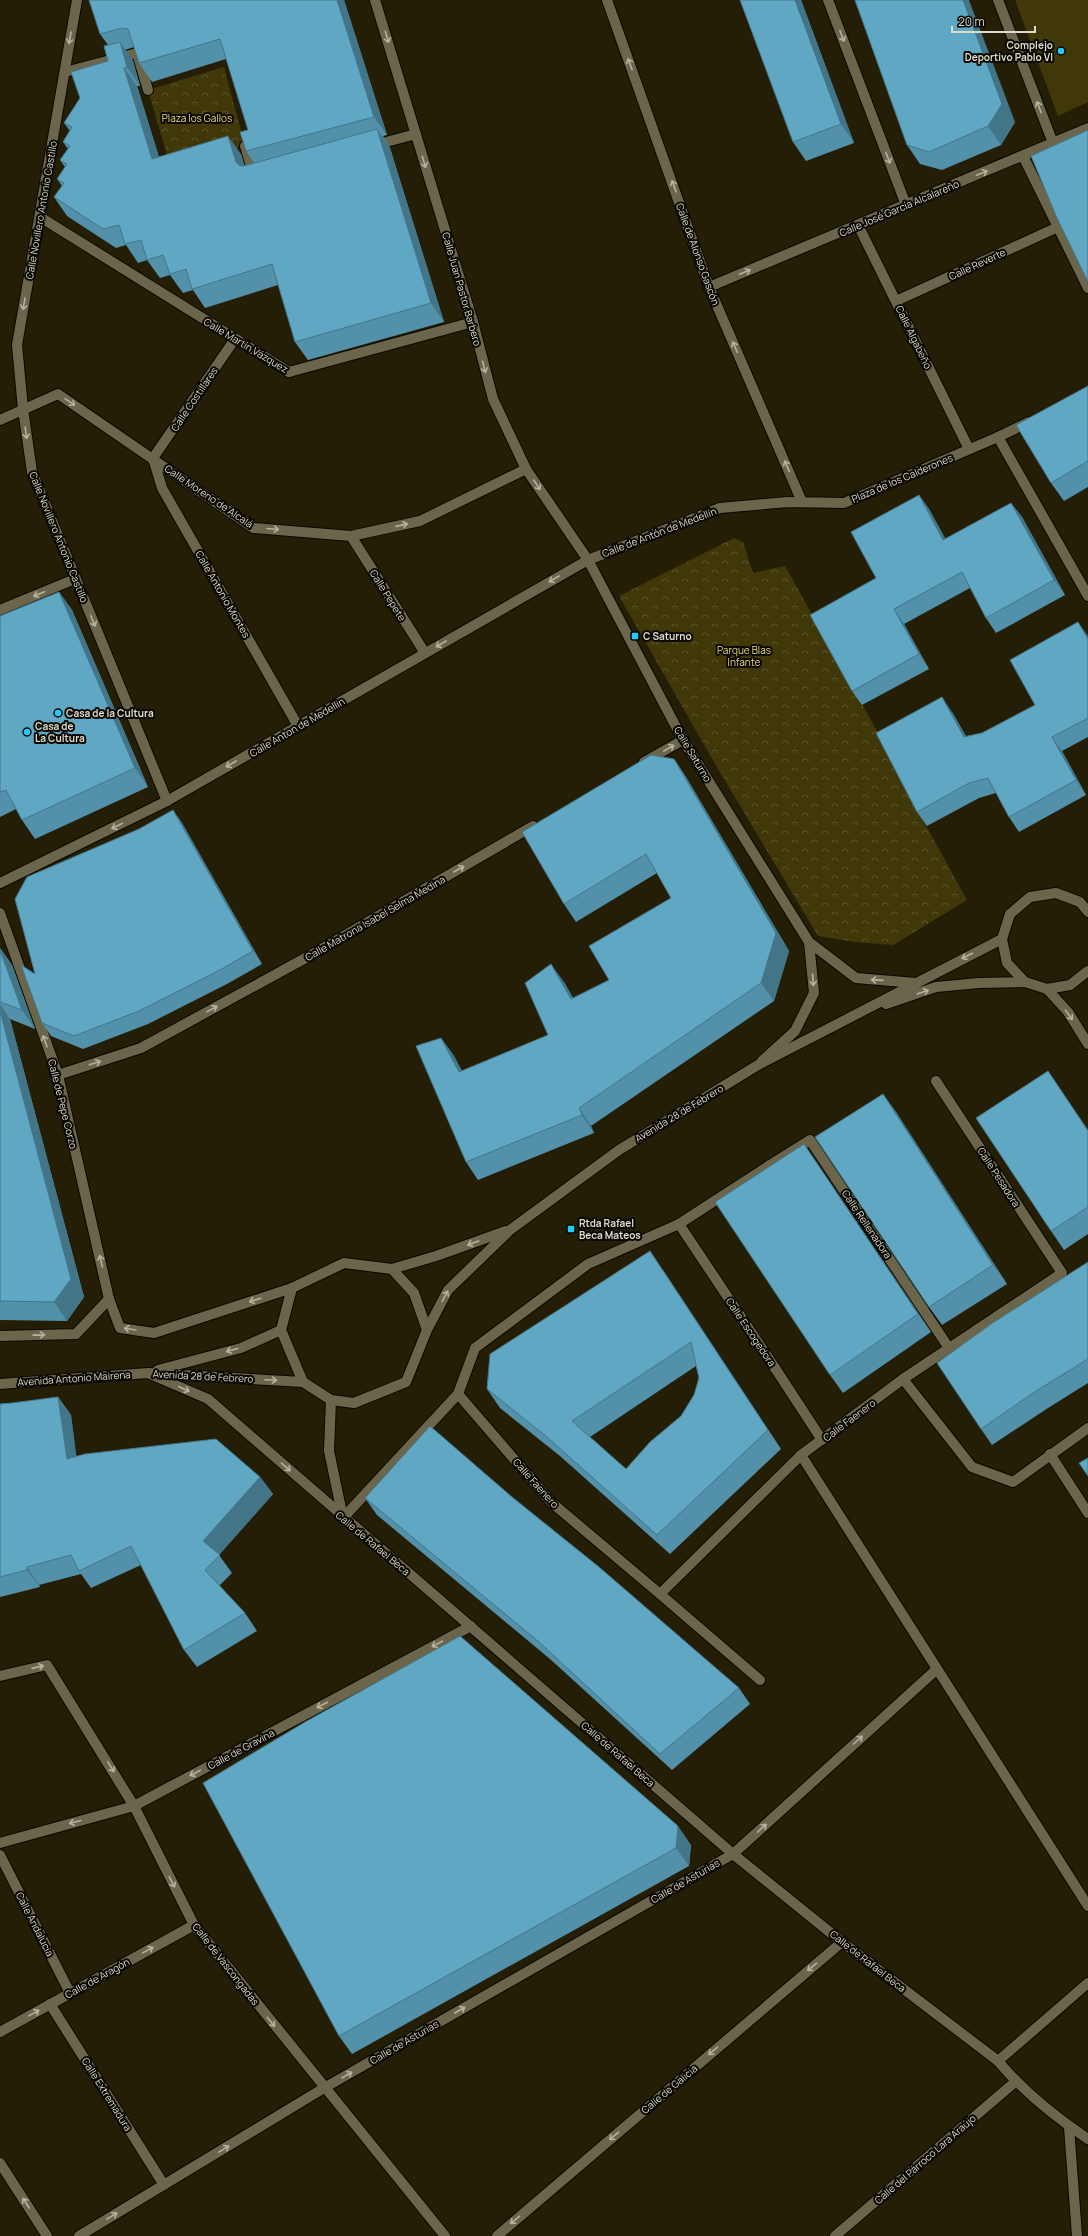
<svg xmlns="http://www.w3.org/2000/svg" width="1088" height="2236" viewBox="0 0 1088 2236" font-family="Manrope,sans-serif">
<style>
.grass{fill:#403809}
.park{fill:url(#park-crowns)}
.lines{fill:none;stroke-linecap:round;stroke-linejoin:round}
.pedestrian-casing{stroke:#0c0800;stroke-width:12}
.minor-casing{stroke:#0c0800;stroke-width:12}
.secondary-casing{stroke:#0c0800;stroke-width:12}
.pedestrian{stroke:#6b664b;stroke-width:10}
.minor{stroke:#6b664b;stroke-width:10}
.secondary{stroke:#6b664b;stroke-width:10}
.wall{fill:#5390a9;fill-rule:evenodd}
.shaded-wall{fill:#437589}
.building{fill:#60a7c4;stroke:#437589;fill-rule:evenodd}
.oneway{stroke:#b5b29e}
.poi-dot{fill:#24c9fe;stroke:#0a0802;stroke-width:1.5}
.labels{text-anchor:middle;dominant-baseline:central;stroke-width:4;stroke-linejoin:round;paint-order:stroke}
.poi-label{font-size:10px;font-weight:bold;fill:#dddbcb;stroke:#0a0802;text-anchor:start}
.park-label{font-size:10px;fill:#eada7f;stroke:#0a0802}
.street-label{font-size:10px;fill:#dddbcb;stroke:#0a0802}
</style>
<defs>
<pattern id="park-crowns" width="20" height="18" patternUnits="userSpaceOnUse"><rect width="20" height="18" fill="#403809"/><path d="M2 6a3 3 0 1 1 6 0M12 15a3 3 0 1 1 6 0" fill="none" stroke="#5b542c"/></pattern>
</defs>
<rect width="100%" height="100%" fill="#231e05"/>
<polygon class="grass" points="1015,0 1088,0 1088,102 1058,116"/>
<g class="park">
<polygon points="224,67 245,146 170,165 148,90"/>
<polygon points="734,538 743,542 753,573 785,566 886,747 908,793 967,900 893,945 855,942 818,936 718,769 619,596"/>
</g>
<g class="lines">
<g class="pedestrian-casing">
<g id="pedestrian">
<polyline points="375,145 416,134"/>
<polyline points="245,146 254,176"/>
<polyline points="1023,156 1088,288"/>
<polyline points="858,225 969,449"/>
<polyline points="896,301 1058,227"/>
<polyline points="235,339 153,458 162,488 298,726"/>
<polyline points="289,372 473,322"/>
<polyline points="351,536 425,653"/>
<polyline points="770,1165 810,1140 949,1348"/>
<polyline points="775,1368 822,1440"/>
</g>
</g>
<g class="minor-casing">
<g id="minor">
<polyline points="77,0 17,345 23,409 32,472 167,801"/>
<polyline points="375,0 473,322 493,399 526,469 588,560 683,740 809,942 856,978 916,983"/>
<polyline points="607,0 709,287 802,502"/>
<polyline points="828,0 906,205"/>
<polyline points="998,0 1053,143"/>
<polyline points="65,72 137,53 148,90"/>
<polyline points="40,217 289,372"/>
<polyline points="709,287 1088,128"/>
<polyline points="0,420 58,394 253,528 351,536 420,521 526,469"/>
<polyline points="998,437 1088,596"/>
<polyline points="0,610 75,579"/>
<polyline points="644,762 683,740"/>
<polyline points="0,883 167,801 588,560 720,508 788,502 844,503 998,437 1029,422"/>
<polyline points="0,913 58,1075 109,1299 120,1328 154,1333 292,1288"/>
<polyline points="1047,989 1068,1012 1088,1044"/>
<polyline points="762,1061 795,1031 814,993 809,942"/>
<polyline points="58,1075 141,1048 311,955 533,826"/>
<polyline points="679,1224 775,1368"/>
<polyline points="0,1336 76,1334 109,1299"/>
<path d="M150 1374 208 1399 733 1854 842 1942 998 2061C1023 2091 1055 2117 1088 2139"/>
<polyline points="903,1379 972,1467 1013,1482 1088,1428"/>
<polyline points="458,1394 551,1502 660,1594 801,1455 903,1379 1062,1273 936,1081"/>
<polyline points="331,1400 329,1451 343,1518"/>
<polyline points="1050,1454 1088,1513"/>
<polyline points="801,1455 1088,1906"/>
<polyline points="343,1518 458,1394 475,1348 588,1264 679,1224 770,1165"/>
<polyline points="660,1594 760,1680"/>
<polyline points="0,1676 47,1665 134,1806 194,1925 445,2236"/>
<polyline points="0,1843 134,1806 471,1626"/>
<polyline points="0,1855 70,1993"/>
<polyline points="50,2004 164,2185"/>
<polyline points="0,2032 194,1925"/>
<polyline points="998,2061 1088,1983"/>
<polyline points="1069,2127 1077,2236"/>
<polyline points="0,2163 47,2236"/>
<polyline points="79,2236 324,2088 733,1854 937,1669"/>
<polyline points="497,2236 842,1942"/>
<polyline points="835,2236 1015,2082"/>
</g>
</g>
<g class="secondary-casing">
<g id="secondary">
<polyline points="1088,912 1080,902 1056,893 1030,897 1010,914 1002,939 1007,963 1025,982 1047,989 1070,985 1088,971"/>
<polyline points="886,1004 936,987 979,983 1025,982"/>
<polyline points="392,1269 436,1256 506,1231"/>
<polyline points="427,1330 414,1293 392,1269 344,1263 292,1288 281,1330 303,1382 331,1400 354,1403 406,1382 427,1330 448,1290 510,1230 619,1150 758,1065 1002,939"/>
<polyline points="158,1370 241,1348 281,1330"/>
<polyline points="0,1384 148,1373 303,1382"/>
</g>
</g>
<use href="#pedestrian" class="pedestrian"/>
<use href="#minor" class="minor"/>
<use href="#secondary" class="secondary"/>
</g>
<g class="wall">
<path d="M89 0H344L387 135 383 136 390 148 444 322 308 360 295 342 278 285 205 308 193 290 183 293 170 275 160 278 147 260 138 263 126 245 116 248 67 216 54 197 62 186 57 179 65 167 60 160 68 149 63 142 70 131 64 123 108 61V45L100 34ZM134 47 139 63 152 82 226 59 248 130 246 151 254 163 244 165 241 154 159 157 137 86H140L133 61 125 50Z"/>
<polygon points="801,0 854,143 806,161 793,142"/>
<polygon points="855,0 1015,122 1001,145 942,170 920,164 907,145"/>
<polygon points="1088,386 1088,487 1064,501 1051,483"/>
<polygon points="919,495 929,509 945,539 1011,503 1022,517 1065,595 996,633 986,618 970,588 904,624 929,669 862,705 852,691 876,578"/>
<polygon points="59,592 72,610 148,787 35,839 22,820 16,809 0,817 0,616"/>
<polygon points="1088,636 1088,737 1062,751 1086,795 1019,832 1009,817 996,793 979,798 927,826 917,812 952,712 966,736 982,733 1035,705"/>
<polygon points="674,759 686,777 789,951 774,1001 591,1126 594,1133 478,1180 466,1162 441,1038 454,1056 462,1071 548,1035 564,982 573,998 609,980 671,898 657,873 576,922 564,904"/>
<polygon points="173,810 182,823 262,964 227,984 148,1024 83,1049 51,1036 42,1023 35,974 139,829"/>
<polygon points="0,948 12,965 35,1029 10,1019 84,1297 67,1321 0,1320"/>
<polygon points="1048,1071 1088,1130 1088,1234 1064,1250 1051,1231"/>
<polygon points="883,1094 896,1112 1007,1284 942,1325 929,1307"/>
<polygon points="817,1163 931,1332 843,1393 830,1375"/>
<polygon points="1088,1262 1088,1383 1048,1408 992,1445 981,1429"/>
<path d="M663 1270 781 1449 670 1554 560 1456 500 1408 487 1389ZM696 1366 699 1378 694 1395 681 1416 626 1469 590 1437Z"/>
<polygon points="58,1397 71,1415 76,1456 260,1477 273,1494 219,1555 232,1573 219,1586 245,1613 257,1631 197,1667 184,1650 141,1565 91,1588 81,1574 39,1585 40,1587 0,1597 0,1404 12,1403"/>
<polygon points="512,1497 739,1688 750,1704 672,1770 550,1659 377,1515 365,1498"/>
<polygon points="460,1636 691,1845 689,1866 352,2054 339,2036"/>
</g>
<g class="shaded-wall">
<polygon points="337,0 344,0 387,135 374,117"/>
<polygon points="795,0 801,0 854,143 841,124"/>
<polygon points="963,0 969,0 1015,122 1001,145 988,126"/>
<polygon points="120,42 133,61 140,86 127,67"/>
<polygon points="124,68 137,86 165,177 152,159"/>
<polygon points="377,129 390,148 444,322 431,303"/>
<polygon points="228,136 241,154 249,180 236,162"/>
<polygon points="919,495 929,509 954,554 943,540"/>
<polygon points="1011,503 1022,517 1065,595 1054,580"/>
<polygon points="59,592 72,610 148,787 135,768"/>
<polygon points="894,609 904,624 929,669 919,654"/>
<polygon points="1078,622 1088,636 1088,639"/>
<polygon points="942,697 952,712 974,751 964,737"/>
<polygon points="1052,737 1062,751 1086,795 1076,780"/>
<polygon points="674,759 686,777 789,951 774,1001 761,983"/>
<polygon points="173,810 182,823 262,964 253,951"/>
<polygon points="0,948 12,965 35,1029 22,1010 0,950"/>
<polygon points="551,964 564,982 584,1017 571,999"/>
<polygon points="0,1004 10,1019 84,1297 67,1321 54,1302 0,1011"/>
<polygon points="441,1038 454,1056 471,1090 459,1072"/>
<polygon points="1048,1071 1088,1130 1088,1131"/>
<polygon points="883,1094 896,1112 1007,1284 993,1265"/>
<polygon points="579,1108 591,1126 594,1133 582,1115"/>
<polygon points="804,1144 817,1163 931,1332 918,1314"/>
<polygon points="650,1251 663,1270 781,1449 768,1430"/>
<polygon points="58,1397 71,1415 79,1477 67,1459"/>
<polygon points="260,1477 273,1494 215,1559 203,1541"/>
<polygon points="27,1567 39,1585 40,1587 27,1570"/>
<polygon points="678,1826 691,1845 689,1866 676,1848"/>
</g>
<g class="building">
<polygon points="89,0 337,0 374,117 246,151 240,132 248,130 220,39 139,63 128,29 122,28 100,34"/>
<polygon points="740,0 795,0 841,124 793,142"/>
<polygon points="855,0 963,0 1002,104 988,126 929,152 907,145"/>
<polygon points="120,42 127,67 124,68 152,159 228,136 236,162 240,166 244,166 377,129 431,303 295,342 272,264 192,289 186,269 170,274 163,255 147,260 141,240 125,244 119,225 103,229 54,197 64,183 57,179 67,164 60,160 70,146 63,142 72,127 64,123 80,98 71,72 108,61 104,46"/>
<polygon points="1088,130 1088,282 1057,218 1031,156"/>
<polygon points="1088,386 1088,461 1051,483 1016,425"/>
<polygon points="919,495 943,540 1011,503 1054,580 986,618 962,572 894,609 919,654 852,691 810,615 876,578 851,532"/>
<polygon points="59,592 135,768 22,820 6,790 0,792 0,616"/>
<polygon points="1078,622 1088,639 1088,718 1052,737 1076,780 1009,817 988,778 969,783 917,812 876,733 942,697 964,737 982,733 1035,705 1010,660"/>
<polygon points="651,755 674,759 776,933 761,983 579,1108 582,1115 466,1162 416,1046 441,1038 459,1072 548,1035 525,983 551,964 571,999 609,980 589,946 671,898 646,854 564,904 522,832"/>
<polygon points="173,810 253,951 218,971 139,1011 74,1036 42,1023 21,965 35,974 15,899 27,877 139,829"/>
<polygon points="0,950 22,1010 0,1002"/>
<polygon points="0,1011 71,1279 54,1302 0,1301"/>
<polygon points="1048,1071 1088,1131 1088,1207 1051,1231 976,1118"/>
<polygon points="883,1094 993,1265 929,1307 815,1137"/>
<polygon points="804,1144 918,1314 830,1375 715,1202"/>
<path d="M650 1251 768 1430 657 1535 547 1437 487 1389 490 1354ZM691 1342 699 1378 694 1395 681 1416 650 1442 626 1469 572 1421Z"/>
<polygon points="1088,1262 1088,1359 1036,1391 981,1429 937,1363 991,1324"/>
<polygon points="58,1397 67,1459 85,1454 216,1439 260,1477 203,1541 220,1555 205,1570 245,1613 184,1650 131,1546 79,1571 71,1555 27,1567 27,1570 0,1577 0,1404 12,1403"/>
<polygon points="430,1426 512,1497 599,1567 739,1688 660,1754 539,1642 365,1498"/>
<polygon points="1088,1458 1088,1476 1079,1463"/>
<polygon points="460,1636 678,1826 676,1848 339,2036 203,1783 305,1722"/>
</g>
<defs><path id="oneway-shaft" d="M-6 0H5M1.5-3L5.5 0L1.5 3" fill="none" stroke-width="1.6" stroke-linecap="round" stroke-linejoin="round"/></defs>
<g class="oneway">
<use href="#oneway-shaft" transform="translate(842 36) rotate(69)"/>
<use href="#oneway-shaft" transform="translate(387 37) rotate(73)"/>
<use href="#oneway-shaft" transform="translate(70 38) rotate(100)"/>
<use href="#oneway-shaft" transform="translate(630 64) rotate(-110)"/>
<use href="#oneway-shaft" transform="translate(1039 107) rotate(-111)"/>
<use href="#oneway-shaft" transform="translate(888 158) rotate(69)"/>
<use href="#oneway-shaft" transform="translate(424 162) rotate(73)"/>
<use href="#oneway-shaft" transform="translate(982 173) rotate(-22)"/>
<use href="#oneway-shaft" transform="translate(674 186) rotate(-110)"/>
<use href="#oneway-shaft" transform="translate(745 272) rotate(-23)"/>
<use href="#oneway-shaft" transform="translate(24 304) rotate(100)"/>
<use href="#oneway-shaft" transform="translate(735 347) rotate(-113)"/>
<use href="#oneway-shaft" transform="translate(484 367) rotate(76)"/>
<use href="#oneway-shaft" transform="translate(70 402) rotate(34)"/>
<use href="#oneway-shaft" transform="translate(26 433) rotate(82)"/>
<use href="#oneway-shaft" transform="translate(787 466) rotate(-113)"/>
<use href="#oneway-shaft" transform="translate(537 485) rotate(56)"/>
<use href="#oneway-shaft" transform="translate(402 525) rotate(-13)"/>
<use href="#oneway-shaft" transform="translate(273 529) rotate(5)"/>
<use href="#oneway-shaft" transform="translate(554 579) rotate(150)"/>
<use href="#oneway-shaft" transform="translate(39 594) rotate(157)"/>
<use href="#oneway-shaft" transform="translate(93 621) rotate(68)"/>
<use href="#oneway-shaft" transform="translate(441 644) rotate(150)"/>
<use href="#oneway-shaft" transform="translate(669 748) rotate(-30)"/>
<use href="#oneway-shaft" transform="translate(231 764) rotate(150)"/>
<use href="#oneway-shaft" transform="translate(117 826) rotate(154)"/>
<use href="#oneway-shaft" transform="translate(459 869) rotate(-30)"/>
<use href="#oneway-shaft" transform="translate(967 956) rotate(153)"/>
<use href="#oneway-shaft" transform="translate(813 980) rotate(85)"/>
<use href="#oneway-shaft" transform="translate(877 980) rotate(-176)"/>
<use href="#oneway-shaft" transform="translate(923 992) rotate(-19)"/>
<use href="#oneway-shaft" transform="translate(212 1009) rotate(-29)"/>
<use href="#oneway-shaft" transform="translate(1069 1015) rotate(54)"/>
<use href="#oneway-shaft" transform="translate(45 1041) rotate(-110)"/>
<use href="#oneway-shaft" transform="translate(95 1063) rotate(-18)"/>
<use href="#oneway-shaft" transform="translate(473 1243) rotate(160)"/>
<use href="#oneway-shaft" transform="translate(101 1261) rotate(-103)"/>
<use href="#oneway-shaft" transform="translate(445 1296) rotate(-62)"/>
<use href="#oneway-shaft" transform="translate(255 1300) rotate(162)"/>
<use href="#oneway-shaft" transform="translate(130 1329) rotate(-171)"/>
<use href="#oneway-shaft" transform="translate(39 1335) rotate(-1)"/>
<use href="#oneway-shaft" transform="translate(232 1350) rotate(165)"/>
<use href="#oneway-shaft" transform="translate(271 1380) rotate(3)"/>
<use href="#oneway-shaft" transform="translate(184 1389) rotate(24)"/>
<use href="#oneway-shaft" transform="translate(286 1467) rotate(41)"/>
<use href="#oneway-shaft" transform="translate(437 1644) rotate(152)"/>
<use href="#oneway-shaft" transform="translate(38 1667) rotate(-13)"/>
<use href="#oneway-shaft" transform="translate(322 1705) rotate(152)"/>
<use href="#oneway-shaft" transform="translate(858 1740) rotate(-42)"/>
<use href="#oneway-shaft" transform="translate(111 1767) rotate(58)"/>
<use href="#oneway-shaft" transform="translate(195 1773) rotate(152)"/>
<use href="#oneway-shaft" transform="translate(75 1822) rotate(165)"/>
<use href="#oneway-shaft" transform="translate(762 1828) rotate(-42)"/>
<use href="#oneway-shaft" transform="translate(172 1882) rotate(63)"/>
<use href="#oneway-shaft" transform="translate(148 1950) rotate(-29)"/>
<use href="#oneway-shaft" transform="translate(812 1967) rotate(140)"/>
<use href="#oneway-shaft" transform="translate(460 2010) rotate(-30)"/>
<use href="#oneway-shaft" transform="translate(34 2013) rotate(-29)"/>
<use href="#oneway-shaft" transform="translate(271 2022) rotate(51)"/>
<use href="#oneway-shaft" transform="translate(713 2051) rotate(140)"/>
<use href="#oneway-shaft" transform="translate(347 2075) rotate(-30)"/>
<use href="#oneway-shaft" transform="translate(614 2136) rotate(140)"/>
<use href="#oneway-shaft" transform="translate(224 2149) rotate(-31)"/>
<use href="#oneway-shaft" transform="translate(26 2203) rotate(-123)"/>
<use href="#oneway-shaft" transform="translate(112 2216) rotate(-31)"/>
<use href="#oneway-shaft" transform="translate(515 2220) rotate(140)"/>
</g>
<g class="poi-dot">
<circle cx="1061" cy="51" r="4"/>
<rect x="631" y="632" width="8" height="8" rx="2"/>
<circle cx="58" cy="713" r="4"/>
<circle cx="27" cy="732" r="4"/>
<rect x="567" y="1225" width="8" height="8" rx="2"/>
</g>
<g class="labels">
<g class="poi-label">
<text x="1053" y="45" text-anchor="end">Complejo<tspan x="1053" dy="12">Deportivo Pablo VI</tspan></text>
<text x="643" y="636">C Saturno</text>
<text x="66" y="713">Casa de la Cultura</text>
<text x="35" y="726">Casa de<tspan x="35" dy="12">La Cultura</tspan></text>
<text x="579" y="1223">Rtda Rafael<tspan x="579" dy="12">Beca Mateos</tspan></text>
</g>
<g class="park-label">
<text x="197" y="118">Plaza los Gallos</text>
<text x="744" y="650">Parque Blas<tspan x="744" dy="12">Infante</tspan></text>
</g>
<g class="street-label">
<text transform="translate(899 208) rotate(-23)">Calle José García Alcalareño</text>
<text transform="translate(41 210) rotate(-80)">Calle Novillero Antonio Castillo</text>
<text transform="translate(698 254) rotate(70)">Calle de Alonso Gascón</text>
<text transform="translate(977 264) rotate(-25)">Calle Reverte</text>
<text transform="translate(462 289) rotate(74)">Calle Juan Pastor Barbero</text>
<text transform="translate(914 337) rotate(64)">Calle Algabeño</text>
<text transform="translate(246 345) rotate(31)">Calle Martín Vázquez</text>
<text transform="translate(194 399) rotate(-56)">Calle Costillares</text>
<text transform="translate(902 478) rotate(-23)">Plaza de los Calderones</text>
<text transform="translate(209 496) rotate(34)">Calle Moreno de Alcalá</text>
<text transform="translate(659 532) rotate(-21)">Calle de Antón de Medellín</text>
<text transform="translate(59 537) rotate(68)">Calle Novillero Antonio Castillo</text>
<text transform="translate(223 594) rotate(60)">Calle Antonio Montes</text>
<text transform="translate(388 595) rotate(58)">Calle Pepete</text>
<text transform="translate(297 727) rotate(-30)">Calle Anton de Medellin</text>
<text transform="translate(693 754) rotate(59)">Calle Saturno</text>
<text transform="translate(375 918) rotate(-30)">Calle Matrona Isabel Selma Medina</text>
<text transform="translate(63 1104) rotate(76)">Calle de Pepe Corzo</text>
<text transform="translate(679 1113) rotate(-31)">Avenida 28 de Febrero</text>
<text transform="translate(999 1177) rotate(57)">Calle Pesadora</text>
<text transform="translate(867 1224) rotate(56)">Calle Rellenadora</text>
<text transform="translate(751 1332) rotate(56)">Calle Escogedora</text>
<text transform="translate(203 1376) rotate(3)">Avenida 28 de Febrero</text>
<text transform="translate(74 1378) rotate(-4)">Avenida Antonio Mairena</text>
<text transform="translate(849 1420) rotate(-37)">Calle Faenero</text>
<text transform="translate(536 1483) rotate(48)">Calle Faenero</text>
<text transform="translate(373 1543) rotate(40)">Calle de Rafael Beca</text>
<text transform="translate(241 1749) rotate(-28)">Calle de Gravina</text>
<text transform="translate(618 1754) rotate(41)">Calle de Rafael Beca</text>
<text transform="translate(685 1881) rotate(-30)">Calle de Asturias</text>
<text transform="translate(35 1924) rotate(63)">Calle Andalucia</text>
<text transform="translate(868 1961) rotate(38)">Calle de Rafael Beca</text>
<text transform="translate(226 1964) rotate(52)">Calle de Vascongadas</text>
<text transform="translate(97 1978) rotate(-29)">Calle de Aragón</text>
<text transform="translate(404 2042) rotate(-30)">Calle de Asturias</text>
<text transform="translate(669 2089) rotate(-40)">Calle de Galicia</text>
<text transform="translate(107 2094) rotate(58)">Calle Extremadura</text>
<text transform="translate(925 2159) rotate(-41)">Calle del Párroco Lara Araújo</text>
</g>
</g>
<path d="M952 26v6h83v-6" fill="none" stroke="#dddbcb" stroke-width="2"/>
<text x="958" y="26" font-size="12" fill="#dddbcb" stroke="#0a0802" stroke-width="3" paint-order="stroke">20 m</text>
</svg>
